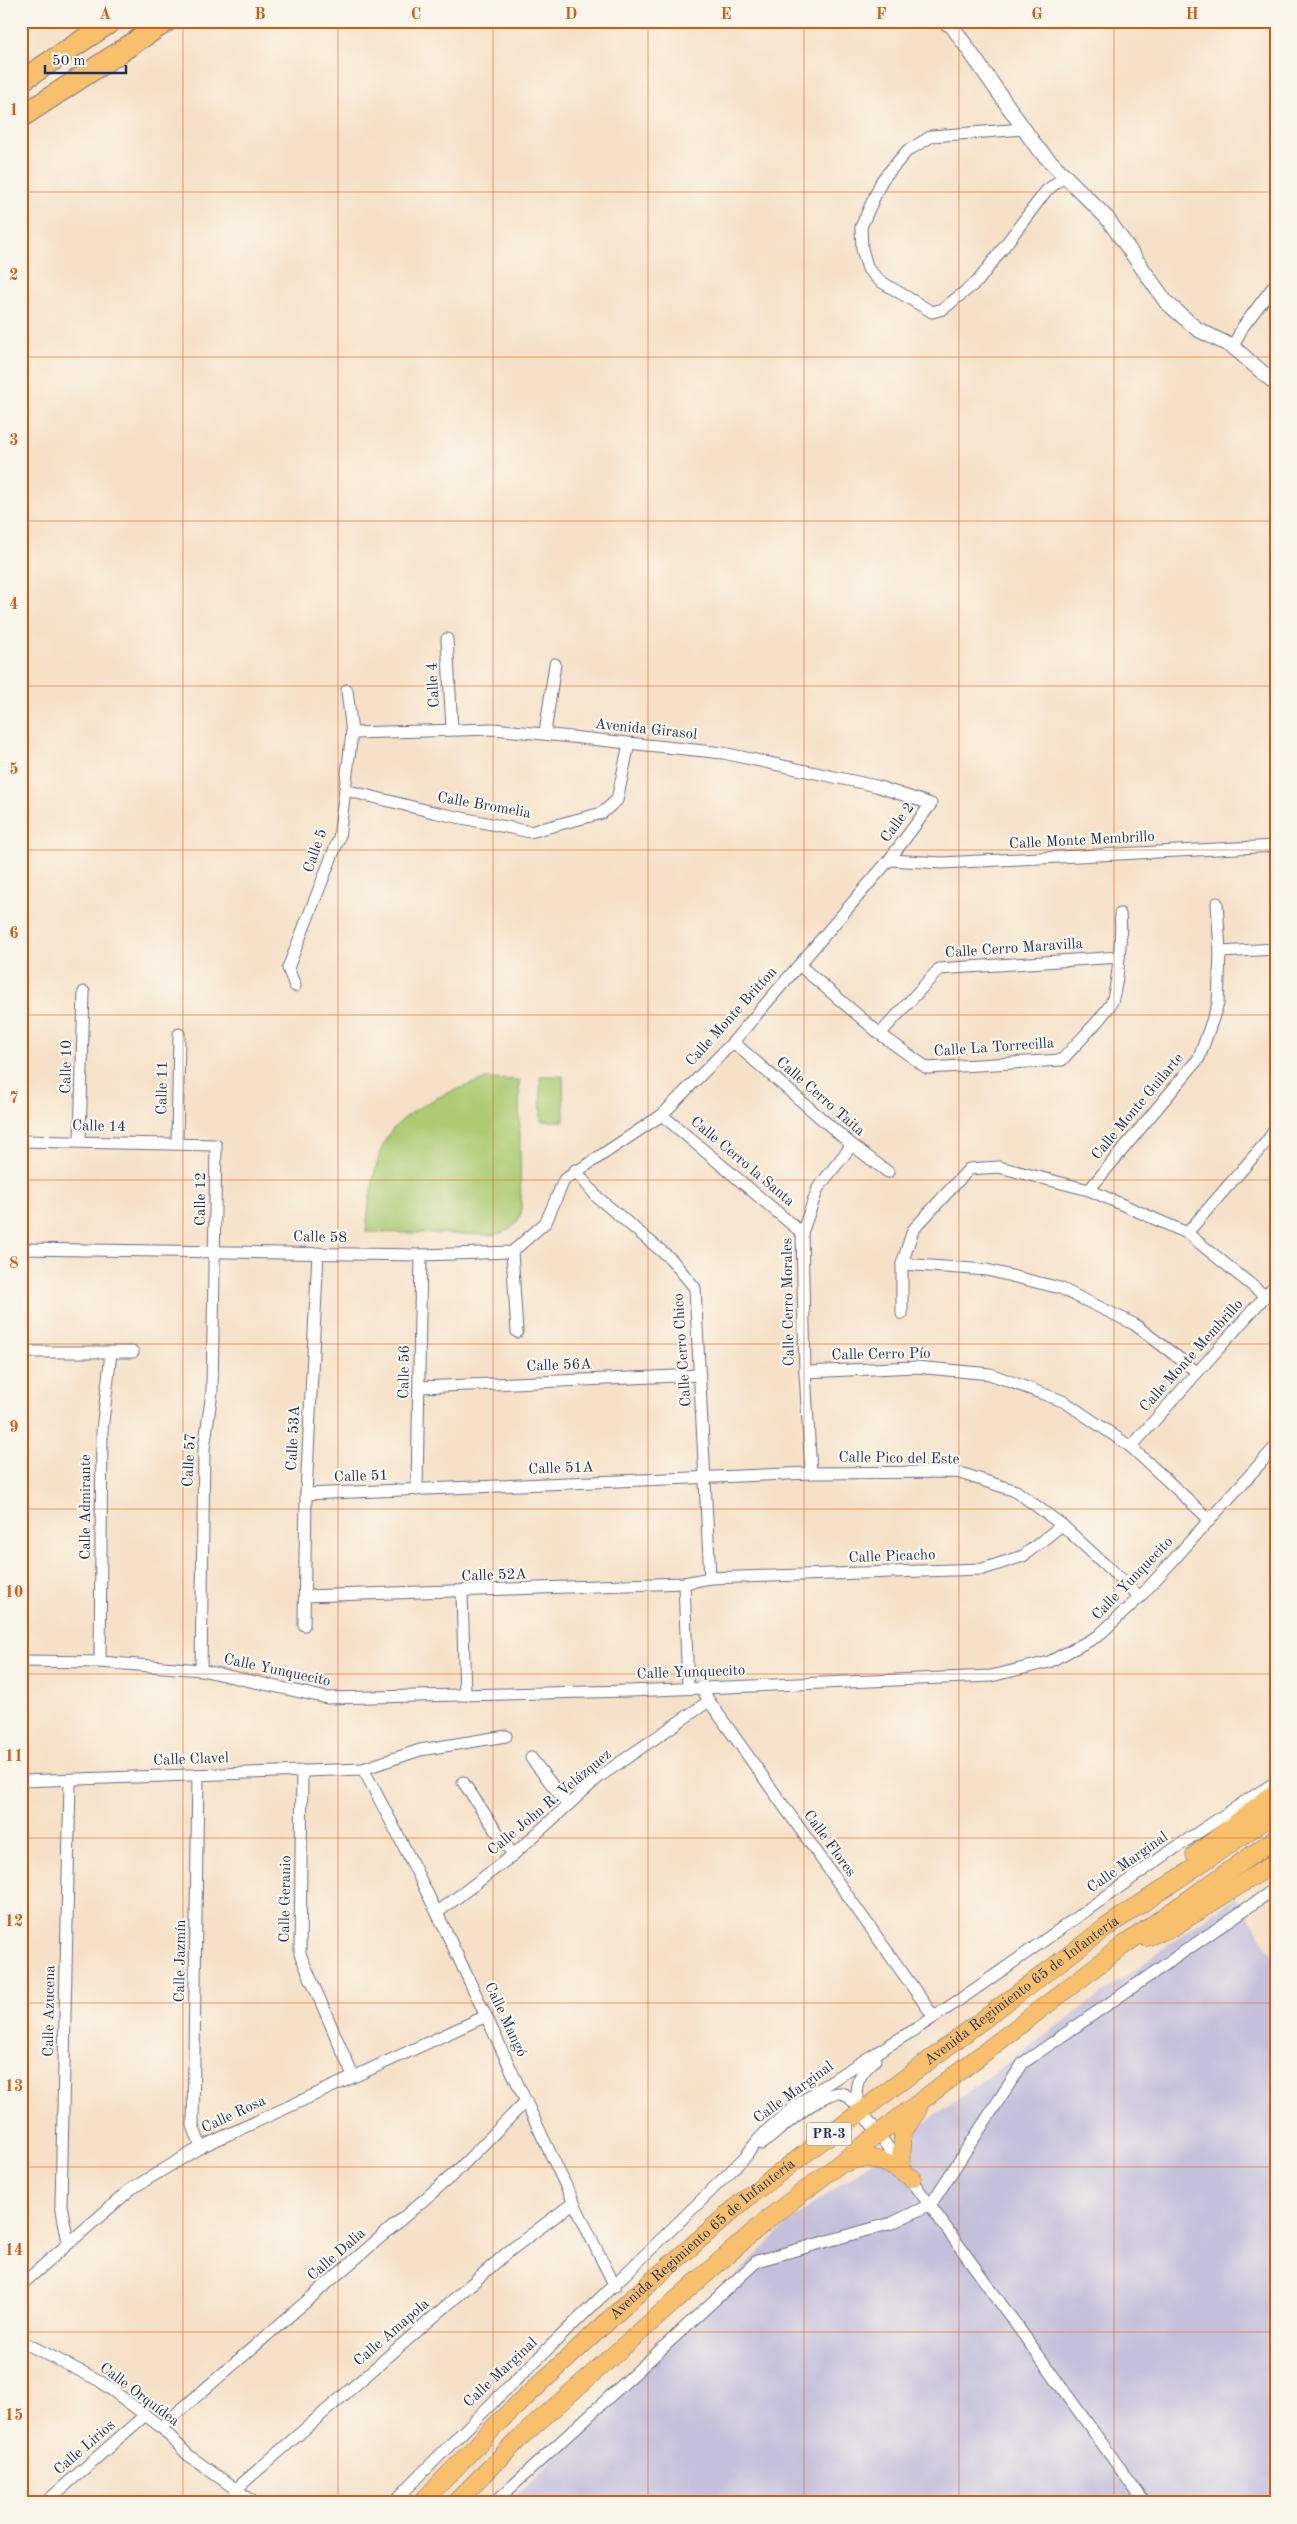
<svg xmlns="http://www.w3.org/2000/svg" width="1297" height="2524" viewBox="0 0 1297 2524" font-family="'Old Standard TT',serif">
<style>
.industrial{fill:#c4c0db}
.park{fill:#accb73;stroke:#647d68}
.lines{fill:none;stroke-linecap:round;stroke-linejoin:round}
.minor-casing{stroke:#686d83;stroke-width:13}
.tertiary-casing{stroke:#686d83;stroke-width:16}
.primary-casing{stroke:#686d83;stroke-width:19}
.motorway-casing{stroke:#686d83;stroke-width:23}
.minor{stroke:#fff;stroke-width:11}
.tertiary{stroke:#fff;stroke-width:14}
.primary{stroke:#f8bf6c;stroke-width:18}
.motorway{stroke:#f8bf6c;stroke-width:21}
.grid{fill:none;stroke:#de5710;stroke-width:1;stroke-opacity:0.55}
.labels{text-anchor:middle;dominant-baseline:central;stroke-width:4.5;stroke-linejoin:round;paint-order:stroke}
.shield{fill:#fbf7ec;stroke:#5e6b89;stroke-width:1}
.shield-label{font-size:14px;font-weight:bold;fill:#1b2f5e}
.street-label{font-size:15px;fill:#1b2f5e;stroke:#fbf7ec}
.neatline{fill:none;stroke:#de5710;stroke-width:2}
.grid-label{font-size:16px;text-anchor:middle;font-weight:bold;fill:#de5710}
</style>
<rect width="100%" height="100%" fill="#fbf7ec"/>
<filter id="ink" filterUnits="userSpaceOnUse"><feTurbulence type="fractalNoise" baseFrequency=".02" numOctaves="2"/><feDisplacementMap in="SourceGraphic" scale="10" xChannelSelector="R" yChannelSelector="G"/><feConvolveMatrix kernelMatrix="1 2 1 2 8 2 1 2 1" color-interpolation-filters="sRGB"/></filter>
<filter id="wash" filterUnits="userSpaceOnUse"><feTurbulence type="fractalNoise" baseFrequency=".0096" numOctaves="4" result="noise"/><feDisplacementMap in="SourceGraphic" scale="20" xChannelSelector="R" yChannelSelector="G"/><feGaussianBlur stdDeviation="1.12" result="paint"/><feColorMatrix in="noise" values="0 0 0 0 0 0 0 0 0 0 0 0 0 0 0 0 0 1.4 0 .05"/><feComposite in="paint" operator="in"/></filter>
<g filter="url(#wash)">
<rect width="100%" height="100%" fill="#f6e1c8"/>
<polygon class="industrial" points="1236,1896 1276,1959 1276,2503 510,2503 789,2222"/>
<g class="park">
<polygon points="540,1076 563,1076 564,1121 541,1121"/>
<path d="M487 1079 519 1080 521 1213C517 1227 506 1233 492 1235L366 1232C368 1206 375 1147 393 1129 418 1102 453 1090 487 1079Z"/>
</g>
</g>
<g filter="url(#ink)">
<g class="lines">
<g class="minor-casing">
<g id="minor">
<polyline points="1023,129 932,136 907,151 882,180 861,227 862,249 868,269 880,281 932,312 943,309 978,281 1046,191 1065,176"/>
<polyline points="1233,347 1242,328 1276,283"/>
<polyline points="447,639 452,729"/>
<polyline points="545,733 555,664"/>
<polyline points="345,790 433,812 530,832 602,813 617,800 629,744"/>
<polyline points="889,860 942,863 1276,846"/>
<polyline points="1220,952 1276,949"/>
<path d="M799 965 880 1034 927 1068 1062 1060C1077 1042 1097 1025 1110 1005 1118 993 1122 930 1120 914"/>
<polyline points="295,986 288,968 339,838 352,733 347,690"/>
<polyline points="880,1034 939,969 1119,957"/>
<polyline points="733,1042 852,1145 888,1172"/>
<polyline points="662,1115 802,1233"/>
<polyline points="21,1141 216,1145 212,1392 204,1449 201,1670"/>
<polyline points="80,1141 84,992"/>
<polyline points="177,1143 179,1034"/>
<polyline points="575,1170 597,1197 671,1259 695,1288 710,1578"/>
<polyline points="1089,1190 1199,1058 1218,1004 1220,952 1217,903"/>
<polyline points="1187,1233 1268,1140 1276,1127"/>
<polyline points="21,1249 421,1255 512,1252 546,1222 564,1180 662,1115 733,1042 889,860 931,804 876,786 723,753 494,729 352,733"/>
<polyline points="512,1252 517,1332"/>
<polyline points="902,1264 987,1270 1060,1288 1134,1324 1197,1372"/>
<polyline points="902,1314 902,1264 913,1230 969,1169 999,1167 1089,1190 1187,1233 1265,1296"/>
<polyline points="21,1352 133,1352"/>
<polyline points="805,1372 916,1367 990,1374 1065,1402 1131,1447 1210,1520"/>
<polyline points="420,1387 700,1375"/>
<polyline points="1131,1447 1276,1284"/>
<polyline points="811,1473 805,1372 802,1233 818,1188 852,1145"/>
<polyline points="417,1490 421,1255"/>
<polyline points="306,1494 811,1473 957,1472 1016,1491 1062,1525 1140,1597"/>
<polyline points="684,1583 688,1688"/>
<polyline points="462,1593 465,1695"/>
<polyline points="305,1596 684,1583 710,1578 983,1569 1023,1556 1062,1525"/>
<polyline points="304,1625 306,1494 318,1253"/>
<polyline points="21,1661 100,1662 201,1670 327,1698 630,1691 991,1676 1049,1662 1098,1636 1140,1597 1276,1446"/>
<polyline points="100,1662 102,1430 111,1353"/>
<polyline points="701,1687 709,1701 934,2017"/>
<polyline points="531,1758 568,1805"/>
<path d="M363 1769C455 1937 528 2115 615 2286"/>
<polyline points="302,1771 300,1954 353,2076"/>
<polyline points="198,1775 193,2126 201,2147"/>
<polyline points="21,1781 363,1769 420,1750 506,1736"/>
<polyline points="463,1782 513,1855"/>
<polyline points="438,1912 513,1855 599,1777 709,1701"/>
<path d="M859 2106C852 2085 859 2074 875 2060"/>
<path d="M762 2144C778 2132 821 2091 840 2093 848 2094 855 2104 861 2110L1145 2503"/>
<polyline points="68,2242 61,2205 70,1781"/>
<polyline points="21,2285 131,2189 201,2147 486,2016"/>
<polyline points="21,2341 100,2381 161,2427 188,2455 255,2503"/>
<polyline points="161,2427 456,2172 526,2101"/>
<polyline points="235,2490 508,2252 573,2203"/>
<polyline points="45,2503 144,2416"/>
<path d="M393 2503C508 2383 630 2272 747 2155 779 2103 881 2053 934 2017 1049 1940 1158 1855 1276 1782"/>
<polyline points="494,2503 757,2261 892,2223 931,2204 1023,2063 1276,1888"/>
</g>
</g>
<g class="tertiary-casing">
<polyline id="tertiary" points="943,21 952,26 1038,149 1107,218 1166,302 1197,329 1233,347 1276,384"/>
</g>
<g class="primary-casing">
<g id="primary">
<polyline points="1195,1855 1276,1792"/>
<polyline points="1146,1937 1173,1927 1276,1862"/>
<path d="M847 2162C871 2151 891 2165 912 2178"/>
<polyline points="901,2164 903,2132 918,2109"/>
<path id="s1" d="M421 2503 502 2419 635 2296 750 2195 1105 1928 1276 1813"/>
<polyline points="455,2503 522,2436 769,2218 1124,1945 1276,1838"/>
</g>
</g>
<g class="motorway-casing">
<g id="motorway">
<polyline points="21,81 112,21"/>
<polyline points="21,117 167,21"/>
</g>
</g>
<use href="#minor" class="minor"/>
<use href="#tertiary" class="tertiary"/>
<use href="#primary" class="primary"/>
<use href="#motorway" class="motorway"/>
</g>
</g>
<path class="grid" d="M183 21V2503M338 21V2503M493 21V2503M648 21V2503M804 21V2503M959 21V2503M1114 21V2503M21 192H1276M21 357H1276M21 521H1276M21 686H1276M21 850H1276M21 1015H1276M21 1180H1276M21 1344H1276M21 1509H1276M21 1674H1276M21 1838H1276M21 2003H1276M21 2167H1276M21 2332H1276"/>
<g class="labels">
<rect class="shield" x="806.5" y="2122.5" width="45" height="23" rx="4"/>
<g class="shield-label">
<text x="829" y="2134">PR-3</text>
</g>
<g class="street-label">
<text transform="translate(434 685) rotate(-93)">Calle 4</text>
<text transform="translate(646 730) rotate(6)">Avenida Girasol</text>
<text transform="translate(484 806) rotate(10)">Calle Bromelia</text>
<text transform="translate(898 823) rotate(-53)">Calle 2</text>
<text transform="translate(1082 841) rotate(-3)">Calle Monte Membrillo</text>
<text transform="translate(316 851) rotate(-71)">Calle 5</text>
<text transform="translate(1014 949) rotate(-4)">Calle Cerro Maravilla</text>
<text transform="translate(732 1017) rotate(-48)">Calle Monte Britton</text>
<text transform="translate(994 1048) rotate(-4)">Calle La Torrecilla</text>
<text transform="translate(67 1067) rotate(-89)">Calle 10</text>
<text transform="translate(163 1088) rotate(-89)">Calle 11</text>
<text transform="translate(820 1097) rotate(41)">Calle Cerro Taita</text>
<text transform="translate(1138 1107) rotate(-50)">Calle Monte Guilarte</text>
<text transform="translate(99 1127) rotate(1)">Calle 14</text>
<text transform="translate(742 1162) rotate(40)">Calle Cerro la Santa</text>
<text transform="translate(201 1199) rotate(-90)">Calle 12</text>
<text transform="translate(320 1238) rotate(1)">Calle 58</text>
<text transform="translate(789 1302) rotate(-91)">Calle Cerro Morales</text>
<text transform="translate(683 1350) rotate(-94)">Calle Cerro Chico</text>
<text transform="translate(881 1355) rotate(-1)">Calle Cerro Pío</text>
<text transform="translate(1192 1356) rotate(-48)">Calle Monte Membrillo</text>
<text transform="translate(559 1366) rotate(-2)">Calle 56A</text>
<text transform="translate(405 1372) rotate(-89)">Calle 56</text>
<text transform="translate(294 1438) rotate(-87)">Calle 53A</text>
<text transform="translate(899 1459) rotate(1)">Calle Pico del Este</text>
<text transform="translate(190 1460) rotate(-87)">Calle 57</text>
<text transform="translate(561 1469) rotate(-2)">Calle 51A</text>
<text transform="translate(361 1477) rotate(-2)">Calle 51</text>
<text transform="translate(86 1507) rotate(-90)">Calle Admirante</text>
<text transform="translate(892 1557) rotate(-2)">Calle Picacho</text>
<text transform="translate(494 1576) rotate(-2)">Calle 52A</text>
<text transform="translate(1133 1579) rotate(-46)">Calle Yunquecito</text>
<text transform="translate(277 1671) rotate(12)">Calle Yunquecito</text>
<text transform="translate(691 1673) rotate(-2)">Calle Yunquecito</text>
<text transform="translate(191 1760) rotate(-2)">Calle Clavel</text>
<text transform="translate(550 1803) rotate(-40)">Calle John R. Velázquez</text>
<text transform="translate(829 1844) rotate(54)">Calle Flores</text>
<text transform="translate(1128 1863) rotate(-35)">Calle Marginal</text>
<text transform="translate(286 1899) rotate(-89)">Calle Geranio</text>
<text transform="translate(181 1961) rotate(-89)">Calle Jazmín</text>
<text stroke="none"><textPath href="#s1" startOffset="791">Avenida Regimiento 65 de Infantería</textPath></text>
<text transform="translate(50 2011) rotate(-89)">Calle Azucena</text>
<text transform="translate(505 2020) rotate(65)">Calle Mangó</text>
<text transform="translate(794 2093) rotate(-36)">Calle Marginal</text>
<text transform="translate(234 2115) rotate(-25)">Calle Rosa</text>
<text stroke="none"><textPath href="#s1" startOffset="386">Avenida Regimiento 65 de Infantería</textPath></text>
<text transform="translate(337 2255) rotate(-41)">Calle Dalia</text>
<text transform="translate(392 2333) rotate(-41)">Calle Amapola</text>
<text transform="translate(501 2373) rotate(-43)">Calle Marginal</text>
<text transform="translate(139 2395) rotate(37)">Calle Orquídea</text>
<text transform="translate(85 2448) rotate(-41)">Calle Lirios</text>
</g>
</g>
<rect width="1297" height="2524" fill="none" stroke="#fbf7ec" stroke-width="55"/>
<path d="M45 65v8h81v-8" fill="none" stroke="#1b2f5e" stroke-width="2.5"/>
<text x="52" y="65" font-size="15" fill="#1b2f5e" stroke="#fbf7ec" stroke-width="4" paint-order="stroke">50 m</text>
<rect x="28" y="28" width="1242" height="2468" class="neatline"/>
<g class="grid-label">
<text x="105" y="19">A</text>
<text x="260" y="19">B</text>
<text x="416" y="19">C</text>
<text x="571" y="19">D</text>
<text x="726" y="19">E</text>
<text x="881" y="19">F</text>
<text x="1037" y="19">G</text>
<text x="1192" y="19">H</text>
<text x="14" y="115">1</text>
<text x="14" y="280">2</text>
<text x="14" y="445">3</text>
<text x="14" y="609">4</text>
<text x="14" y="774">5</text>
<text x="14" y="938">6</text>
<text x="14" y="1103">7</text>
<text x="14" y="1268">8</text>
<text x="14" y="1432">9</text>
<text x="14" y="1597">10</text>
<text x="14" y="1761">11</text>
<text x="14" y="1926">12</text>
<text x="14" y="2091">13</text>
<text x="14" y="2255">14</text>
<text x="14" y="2420">15</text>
</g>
</svg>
